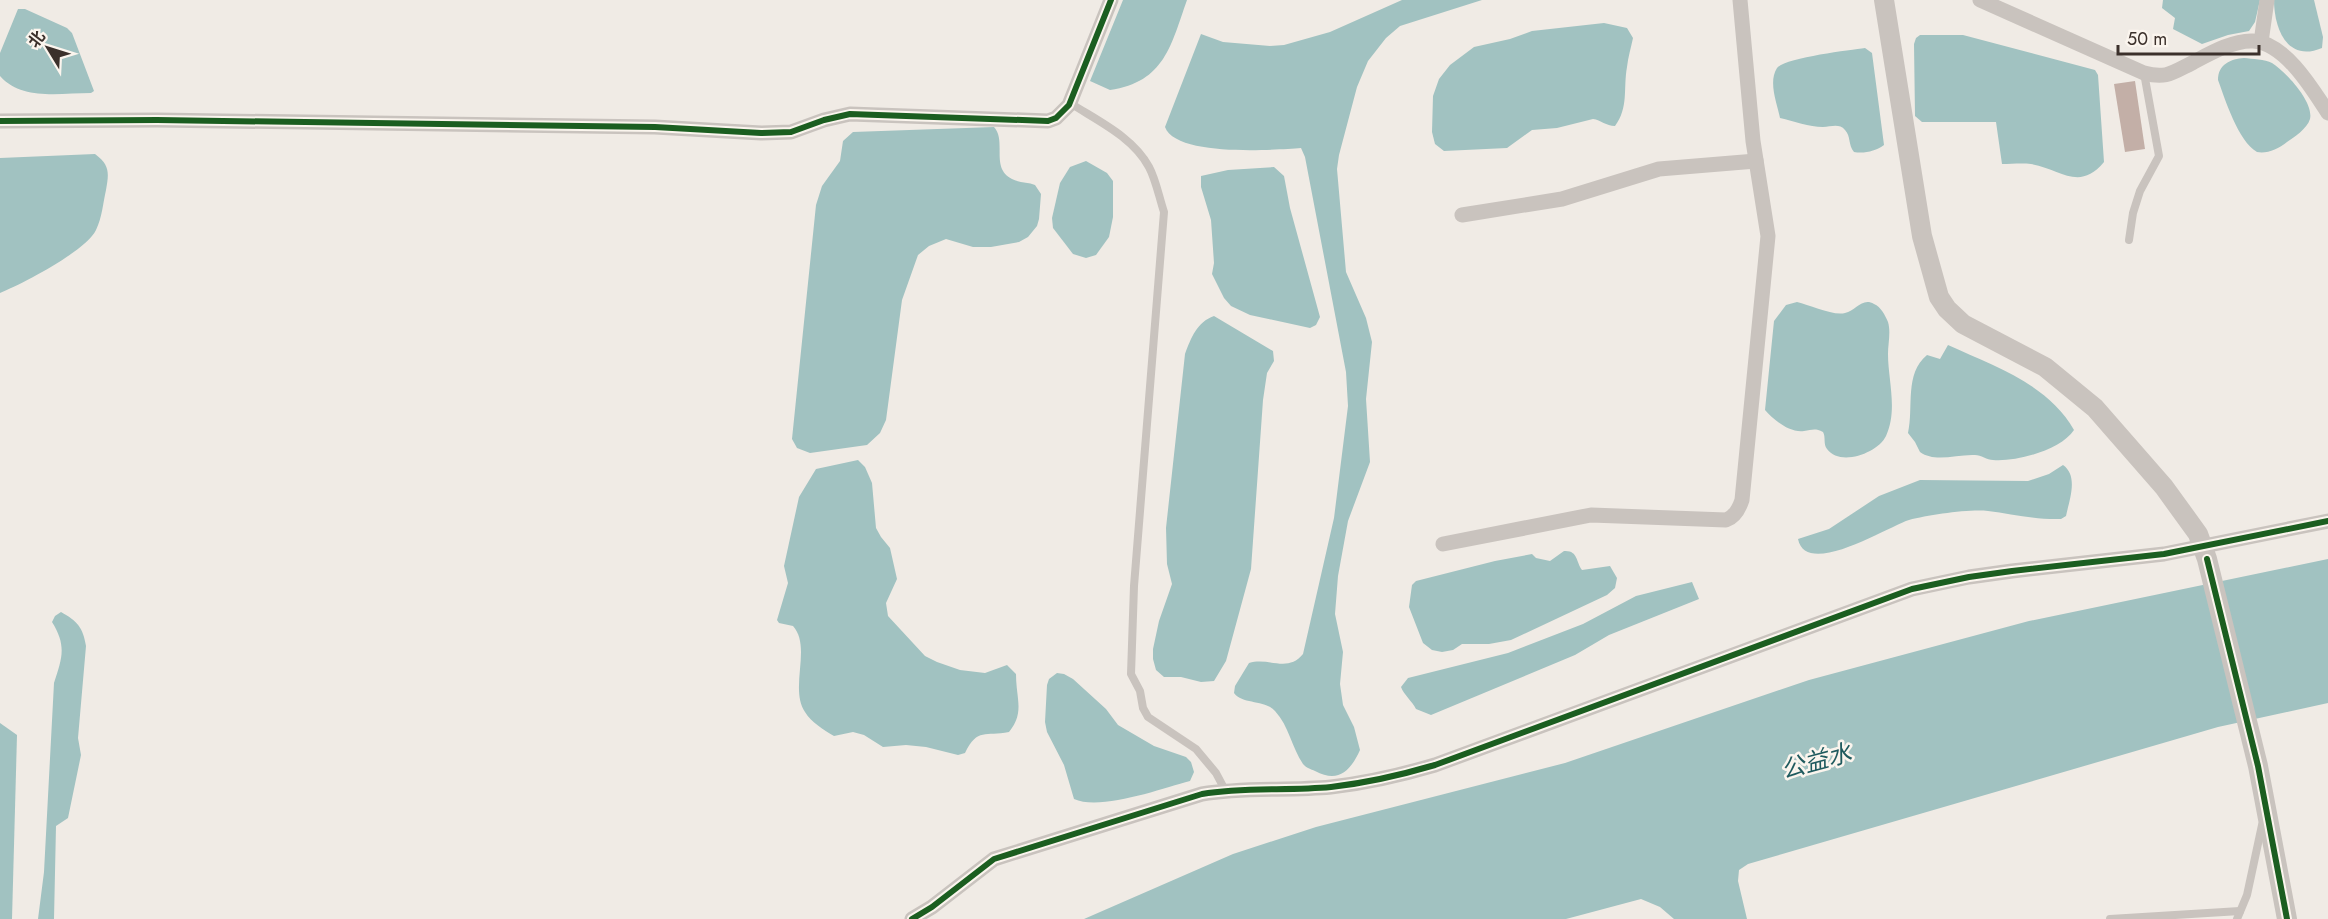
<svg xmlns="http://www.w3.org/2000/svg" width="2328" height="919" viewBox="0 0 2328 919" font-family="Jost,'Noto Sans SC',sans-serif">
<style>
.water{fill:#a1c2c1}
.building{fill:#c3afa7}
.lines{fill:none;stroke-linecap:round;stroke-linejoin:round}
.service{stroke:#c9c3be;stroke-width:8}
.minor{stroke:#c9c3be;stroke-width:15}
.tertiary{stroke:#c9c3be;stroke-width:20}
.cycleway-casing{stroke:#fbf5ee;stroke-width:10}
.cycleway{stroke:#1b5e20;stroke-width:6}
.labels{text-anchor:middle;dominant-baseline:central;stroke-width:5;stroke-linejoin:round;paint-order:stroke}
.water-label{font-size:24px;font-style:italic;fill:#1f5a5e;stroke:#fbf5ee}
</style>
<rect width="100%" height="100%" fill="#f0ebe5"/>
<g class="water">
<path d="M1123 0H1187C1171 45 1165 82 1110 90L1090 81Z"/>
<path d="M1402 0H1482L1400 26 1386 38 1368 61 1357 87 1339 155 1337 169 1346 272 1366 318 1372 342 1366 399 1370 462 1348 521 1338 576 1335 614 1343 652 1340 684 1343 705 1354 727 1360 750C1350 772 1338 783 1315 771 1311 769 1306 768 1303 764 1292 748 1289 726 1275 711 1264 699 1243 705 1234 693L1235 686 1249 663C1269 657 1288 673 1303 654L1334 518 1348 406 1346 372 1305 157 1301 148C1273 150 1176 157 1165 127L1201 34 1223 42 1270 46 1284 45 1330 32Z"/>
<polygon points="2163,0 2260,0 2255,22 2249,31 2228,35 2202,44 2173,29 2175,18 2162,8"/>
<path d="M2274 0H2314L2323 37 2322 48C2287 63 2274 28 2274 0Z"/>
<path d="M18 9H25L67 28 72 33 94 91 91 93C60 93 22 101 0 76V53Z"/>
<path d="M1604 23 1627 28 1633 38C1631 48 1628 57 1627 67 1623 89 1629 107 1615 126 1606 126 1601 120 1593 119L1557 128 1532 130 1507 148 1444 151 1435 144 1432 132 1433 96 1439 79 1450 65 1474 47 1510 39 1532 31Z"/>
<path d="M1920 35H1963L2095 70 2098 75 2104 162C2079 192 2061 169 2031 164 2022 163 2011 164 2002 164L1996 122H1922L1915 116 1914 44 1916 38Z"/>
<path d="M1865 48 1872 53 1884 145C1876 151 1864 154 1854 152 1848 145 1851 136 1845 130 1839 123 1831 127 1823 127 1809 127 1794 121 1780 118 1777 103 1768 82 1777 68 1784 58 1850 50 1865 48Z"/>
<path d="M2244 58C2252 59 2265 59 2272 63 2286 72 2314 102 2310 119 2307 129 2294 137 2287 142 2278 149 2267 154 2257 152 2238 141 2225 99 2218 80 2218 64 2231 59 2244 58Z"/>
<path d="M994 127C1007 141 990 168 1012 179 1019 183 1028 182 1035 185L1041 194 1039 219 1037 226 1028 237 1019 242 991 247H973L946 239 929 246 918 255 902 300 886 420 880 433 867 445 810 453 797 448 792 439 816 205 822 186 840 161 843 141 853 132Z"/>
<path d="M95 154C110 165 109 173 106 190 103 203 102 218 96 230 86 251 22 284 0 293V158Z"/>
<polygon points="1086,161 1107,173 1113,181 1113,217 1109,237 1096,255 1086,258 1073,254 1053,228 1052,218 1060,183 1070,167"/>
<polygon points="1274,167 1284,176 1290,208 1320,317 1316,325 1310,328 1250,315 1231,306 1224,298 1212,274 1214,263 1211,220 1201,187 1201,176 1228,170"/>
<path d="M1797 302C1810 305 1833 316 1845 313 1856 311 1862 297 1874 304 1881 307 1885 315 1888 322 1891 332 1888 344 1888 354 1888 380 1898 410 1886 436 1878 453 1840 467 1827 449 1823 444 1826 437 1823 432 1815 428 1812 430 1804 431 1789 433 1774 420 1765 410L1774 321 1786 305Z"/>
<path d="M1214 316 1273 351 1274 361 1267 373 1263 400 1251 569 1226 661 1214 681 1201 682 1181 677H1164L1156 670 1153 659V649L1159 621 1172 584 1167 564 1166 528 1185 354C1191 338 1197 322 1214 316Z"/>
<path d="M1948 345C1994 366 2048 384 2074 430 2061 450 2016 462 1993 460 1987 460 1981 455 1975 455 1957 454 1935 463 1920 452L1915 442 1908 433C1914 407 1904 374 1927 355L1940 359Z"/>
<path d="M858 460 865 467 872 483 876 528 881 537 890 548 897 579 886 603 888 616 925 656 937 662 960 670 985 673 1007 665 1016 674C1016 699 1025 712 1009 732 985 737 978 727 965 753L958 755 926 747 906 745 883 747 864 735 853 732 834 736C824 730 811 722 805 712 789 688 812 647 793 626L779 623 777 620 788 583 784 566 799 497 816 469Z"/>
<path d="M2063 465C2079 476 2069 501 2066 516L2061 519C2037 520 2012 514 1988 511 1968 509 1929 515 1909 520 1889 526 1806 579 1798 539L1829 529 1879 496 1920 480 2028 481 2049 474Z"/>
<path d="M1564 551C1578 550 1576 562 1582 570L1610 566 1617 578 1615 588 1607 595 1511 640 1489 644H1462L1453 650 1442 652 1432 650 1423 643 1409 607 1412 585 1416 581 1495 561 1532 554 1536 558 1550 561Z"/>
<polygon points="2328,559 2328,703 2218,727 1748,864 1739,870 1738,881 1747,919 1674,919 1660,907 1641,899 1566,919 1084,919 1233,854 1316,827 1565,763 1809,680 2029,621"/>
<path d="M1692 582 1699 599 1609 635 1575 655 1431 715 1416 709C1412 701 1404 695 1401 687L1408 678 1508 653 1583 624 1636 596Z"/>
<path d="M61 612C77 621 83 627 86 646L78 738 81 755 68 818 56 826 54 919H38L44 872 54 683C62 658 67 646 52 622L55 616Z"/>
<path d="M1057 673 1064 674 1073 679 1106 709 1118 725 1154 746 1186 757 1191 762 1194 772 1190 781C1160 789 1100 811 1074 799L1064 765 1047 732 1045 722 1047 685 1049 679Z"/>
<polygon points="0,723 17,735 12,919 0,919"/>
</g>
<polygon class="building" points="2135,81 2145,149 2125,152 2114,84"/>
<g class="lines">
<g class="service">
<path d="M1070 103C1098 121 1133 137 1149 167 1156 180 1159 197 1164 212L1134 586 1131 674 1140 691 1143 708 1148 717 1196 749 1216 773 1225 790"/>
<polyline points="2129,240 2133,213 2140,191 2159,156 2144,73"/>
<polyline points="2110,919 2240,911"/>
<polyline points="2237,919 2247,895 2262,825"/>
</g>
<g class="minor">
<path d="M1980 0 2144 73C2166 79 2172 73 2192 63 2209 54 2233 40 2253 41 2285 43 2312 88 2328 113"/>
<polyline points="2261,42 2267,0"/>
<polyline points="0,121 157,120 655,127 761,133 791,132 824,120 850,114 1048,121 1056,118 1069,105 1111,0"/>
<polyline points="1462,215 1562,199 1659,169 1756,161"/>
<path d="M1443 544 1591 515 1726 520C1735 517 1739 509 1742 500L1768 236 1753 141 1740 0"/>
<path d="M912 919 932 907 994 859 1202 794C1244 787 1288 791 1331 787 1366 783 1401 775 1435 765L1912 589 1969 577 2012 571 2164 554 2328 521"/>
</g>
<polyline class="tertiary" points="1884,0 1922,236 1939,297 1947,309 1963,324 2045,367 2095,408 2164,487 2198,534 2207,559 2258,766 2287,919"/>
<g class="cycleway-casing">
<g id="cycleway">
<polyline points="0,121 157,120 655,127 761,133 791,132 824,120 850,114 1048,121 1056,118 1069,105 1111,0"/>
<polyline points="2207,559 2258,766 2287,919"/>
<path d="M912 919 932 907 994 859 1202 794C1244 787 1288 791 1331 787 1366 783 1401 775 1435 765L1912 589 1969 577 2012 571 2164 554 2328 521"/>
</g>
</g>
<use href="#cycleway" class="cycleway"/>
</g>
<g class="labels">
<g class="water-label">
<text transform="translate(1816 761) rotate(-15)">公益水</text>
</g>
</g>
<g transform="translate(48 48) rotate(308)" stroke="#fbf5ee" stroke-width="4.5" paint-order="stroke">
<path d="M0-4.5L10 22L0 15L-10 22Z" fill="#3b302b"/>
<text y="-9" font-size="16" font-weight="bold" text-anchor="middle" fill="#3b302b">北</text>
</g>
<path d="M2118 45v9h141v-9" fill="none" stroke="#3b302b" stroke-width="3"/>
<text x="2127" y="45" font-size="18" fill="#3b302b" stroke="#fbf5ee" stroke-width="4.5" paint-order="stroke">50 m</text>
</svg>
